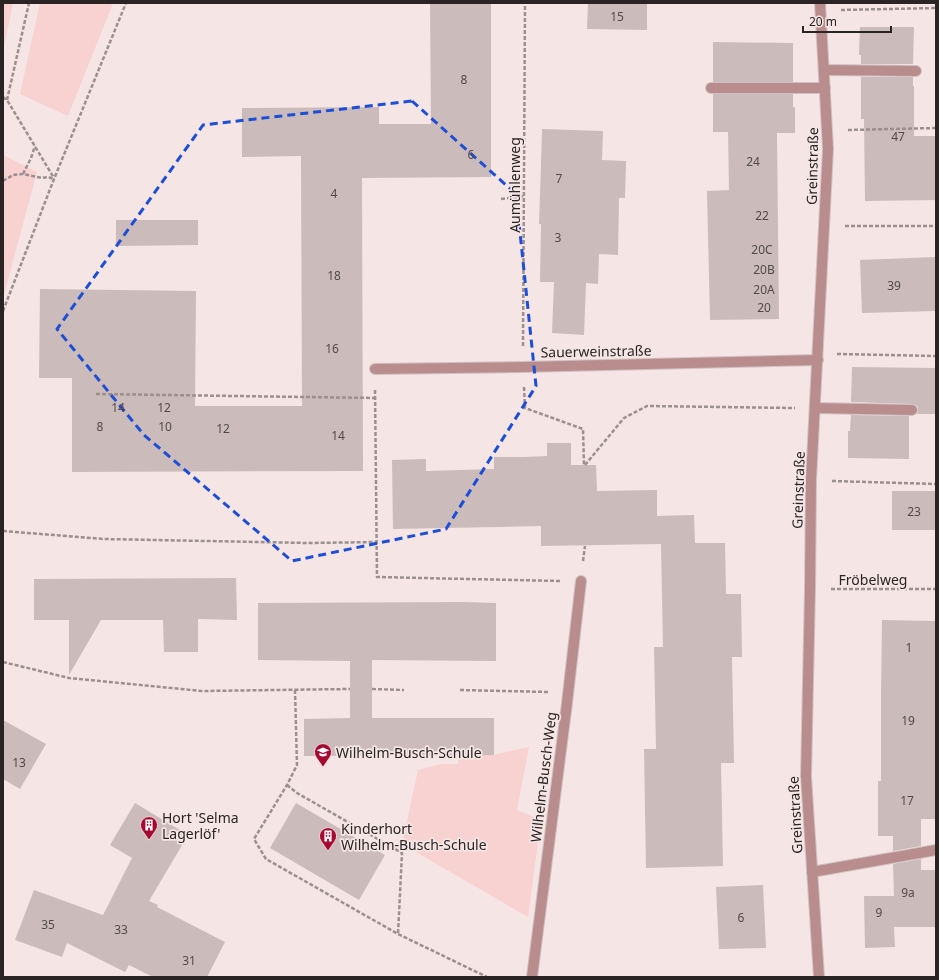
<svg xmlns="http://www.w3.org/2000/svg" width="939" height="980" viewBox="0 0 939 980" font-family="'Noto Sans',sans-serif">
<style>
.green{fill:#f8d1d1}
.building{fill:#cbb}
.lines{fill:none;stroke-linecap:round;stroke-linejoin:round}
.service-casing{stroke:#d0c2c2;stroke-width:12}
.minor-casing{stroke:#d0c2c2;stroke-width:12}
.path{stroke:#9b8f8f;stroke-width:2.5;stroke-dasharray:4 2;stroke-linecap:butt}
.service{stroke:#b98d8e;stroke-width:10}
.minor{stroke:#b98d8e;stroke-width:10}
.marked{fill:none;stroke:#1d4ed8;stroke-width:3;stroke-dasharray:8 5;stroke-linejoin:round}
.labels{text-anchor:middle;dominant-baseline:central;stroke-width:3.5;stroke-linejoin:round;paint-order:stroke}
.number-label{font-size:12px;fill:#524a4a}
.street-label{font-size:14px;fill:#2a2424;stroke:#f5e5e5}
.poi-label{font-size:14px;fill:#2a2424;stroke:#f5e5e5;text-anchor:start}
</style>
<rect width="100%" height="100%" fill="#f5e5e5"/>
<g class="green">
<polygon points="3,3 13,3 3,52"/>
<polygon points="40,3 113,3 68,116 20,94"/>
<polygon points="3,155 37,172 3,298"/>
<polygon points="529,747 517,810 541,820 528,917 402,844 418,770 441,764 458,764 458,755 494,755"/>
</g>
<g class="building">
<polygon points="430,3 491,3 491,177 362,178 363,471 72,472 72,378 39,378 40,289 196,291 195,406 302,406 301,156 242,157 242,108 379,107 379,124 431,124"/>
<polygon points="588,3 647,3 647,30 587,29"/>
<polygon points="860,27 914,27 913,64 861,64 861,55 859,55"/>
<polygon points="713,42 793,43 793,82 713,82"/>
<polygon points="861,77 913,77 913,86 914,86 914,136 936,136 936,200 865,201 864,119 861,119"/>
<polygon points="713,94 793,94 793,107 795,107 795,133 777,133 779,319 710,320 707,191 729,190 728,132 713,132"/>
<polygon points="542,129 603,131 602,160 626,161 625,198 619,198 618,255 599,254 598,284 586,283 584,335 552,333 554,282 540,282 541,224 539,224 541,165 541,164"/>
<polygon points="116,220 198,220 198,245 116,246"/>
<polygon points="936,257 936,311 862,313 860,260"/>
<polygon points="852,367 936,368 936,414 917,414 918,411 918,407 916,405 912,404 851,402"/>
<polygon points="851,415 909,416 909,459 848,458 848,431 850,431"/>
<polygon points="547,443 571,443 571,465 596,465 597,491 657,490 657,516 694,515 695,543 725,543 726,594 741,594 742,657 732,657 734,763 721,763 723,866 646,868 644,749 656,749 654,647 663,647 661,544 541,546 541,526 393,529 392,460 426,459 426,471 494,469 494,457 524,457 547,456"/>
<rect x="892" y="491" width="44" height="39"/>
<polygon points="236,578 237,620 198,619 198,652 164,652 163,620 101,620 69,675 69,620 34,620 34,579"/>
<polygon points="464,602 496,603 496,661 372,660 372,718 494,718 494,755 304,756 304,719 350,718 350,661 258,660 258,603"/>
<polygon points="882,620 936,621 936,819 921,819 921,846 893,851 893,836 878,836 878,781 881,781 881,697"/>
<polygon points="3,720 46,744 20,789 3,779"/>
<polygon points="135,803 188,835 149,901 158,905 157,907 225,942 207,977 153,977 129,965 125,972 67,943 62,957 15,940 34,890 103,915 132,858 110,845"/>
<polygon points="296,803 385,855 359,900 270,848"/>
<polygon points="921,859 921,870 936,870 936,927 894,927 895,947 865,948 864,896 894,896 893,864"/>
<polygon points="763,885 766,948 719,949 716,887"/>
</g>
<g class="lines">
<g class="service-casing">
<g id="service">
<polyline points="824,70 916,71"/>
<polyline points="711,88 825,88"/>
<polyline points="815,408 912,410"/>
<polyline points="812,872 936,850"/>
</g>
</g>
<g class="minor-casing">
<g id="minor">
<polyline points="375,369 523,367 818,360"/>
<polyline points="532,977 567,703 581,581"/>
<polyline points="819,977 806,776 810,589 811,480 828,149 820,3"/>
</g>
</g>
<g class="path">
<polyline points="841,10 936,8"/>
<polyline points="3,97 7,100 54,178"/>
<polyline points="7,100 29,3"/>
<polyline points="848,130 936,128"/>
<polyline points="23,174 31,158 35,146"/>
<polyline points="3,181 13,175 23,174 42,178 48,177 54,179"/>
<polyline points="501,199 524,196"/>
<polyline points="845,226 936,226"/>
<polyline points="3,311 54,179 126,3"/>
<polyline points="523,346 525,3"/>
<polyline points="837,354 936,356"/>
<polyline points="524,387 525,408 583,429 584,465"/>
<polyline points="375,390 377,577 560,581"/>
<polyline points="96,394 375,398"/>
<polyline points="585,465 624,418 647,406 795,408"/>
<polyline points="832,481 936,484"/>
<polyline points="3,531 104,539 309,543 377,542"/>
<polyline points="583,561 585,546"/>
<polyline points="831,589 936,589"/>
<polyline points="3,662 69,678 202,691 350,689"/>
<polyline points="372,689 404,690"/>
<polyline points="295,690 297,765 287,785 254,839 266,859 398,934 487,977"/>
<polyline points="460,690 548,692"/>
<polyline points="287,785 297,793 402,853 398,934"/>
</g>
<use href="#service" class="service"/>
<use href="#minor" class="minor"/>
</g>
<path class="marked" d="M412 101 516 194 536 386 446 529 292 561 144 435 57 329 203 125Z"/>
<defs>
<g id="school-pin" transform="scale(0.9)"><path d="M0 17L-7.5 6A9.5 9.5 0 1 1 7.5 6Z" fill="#a50830" stroke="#f5e5e5"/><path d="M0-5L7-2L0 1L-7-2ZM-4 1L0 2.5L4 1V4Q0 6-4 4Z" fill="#fff"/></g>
<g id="building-pin" transform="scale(0.9)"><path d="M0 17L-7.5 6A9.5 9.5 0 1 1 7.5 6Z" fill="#a50830" stroke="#f5e5e5"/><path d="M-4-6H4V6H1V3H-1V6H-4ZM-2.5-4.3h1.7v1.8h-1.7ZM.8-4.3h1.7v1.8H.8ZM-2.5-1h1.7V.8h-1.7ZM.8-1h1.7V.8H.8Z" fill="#fff"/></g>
</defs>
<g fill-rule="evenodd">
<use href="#school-pin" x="323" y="752"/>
<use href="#building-pin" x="149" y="825"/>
<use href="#building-pin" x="328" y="836"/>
</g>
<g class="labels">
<g class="number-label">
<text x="617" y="16">15</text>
<text x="464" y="79">8</text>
<text x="898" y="136">47</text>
<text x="471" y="154">6</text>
<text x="753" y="161">24</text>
<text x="559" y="178">7</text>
<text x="334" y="193">4</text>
<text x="762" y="215">22</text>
<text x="558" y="237">3</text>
<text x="762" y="249">20C</text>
<text x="764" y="269">20B</text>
<text x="334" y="275">18</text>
<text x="894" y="285">39</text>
<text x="764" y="289">20A</text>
<text x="764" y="307">20</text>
<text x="332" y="348">16</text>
<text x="118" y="407">14</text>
<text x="164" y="407">12</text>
<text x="100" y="426">8</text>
<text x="165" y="426">10</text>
<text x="223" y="428">12</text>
<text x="338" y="435">14</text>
<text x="914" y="511">23</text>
<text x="909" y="647">1</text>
<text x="908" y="720">19</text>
<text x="19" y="762">13</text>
<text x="907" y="800">17</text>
<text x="908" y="892">9a</text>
<text x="879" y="912">9</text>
<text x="741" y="917">6</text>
<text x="48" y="924">35</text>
<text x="121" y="929">33</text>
<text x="189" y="960">31</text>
</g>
<g class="street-label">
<text transform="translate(812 166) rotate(-89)">Greinstraße</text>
<text transform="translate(514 185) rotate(-90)">Aumühlenweg</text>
<text transform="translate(596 351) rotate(-1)">Sauerweinstraße</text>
<text transform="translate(798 490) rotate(-88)">Greinstraße</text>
<text x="873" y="579">Fröbelweg</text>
<text transform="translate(543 777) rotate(-83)">Wilhelm-Busch-Weg</text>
<text transform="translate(795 815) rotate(-93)">Greinstraße</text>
</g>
<g class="poi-label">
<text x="336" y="752">Wilhelm-Busch-Schule</text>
<text x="162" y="817">Hort 'Selma<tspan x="162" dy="16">Lagerlöf'</tspan></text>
<text x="341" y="828">Kinderhort<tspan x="341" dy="16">Wilhelm-Busch-Schule</tspan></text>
</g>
</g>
<rect width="939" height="980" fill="none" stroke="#2a2424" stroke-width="8"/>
<path d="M803 26v6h88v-6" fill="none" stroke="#2a2424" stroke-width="2"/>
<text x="809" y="26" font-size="12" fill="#2a2424" stroke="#f5e5e5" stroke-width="3" paint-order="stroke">20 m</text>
</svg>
